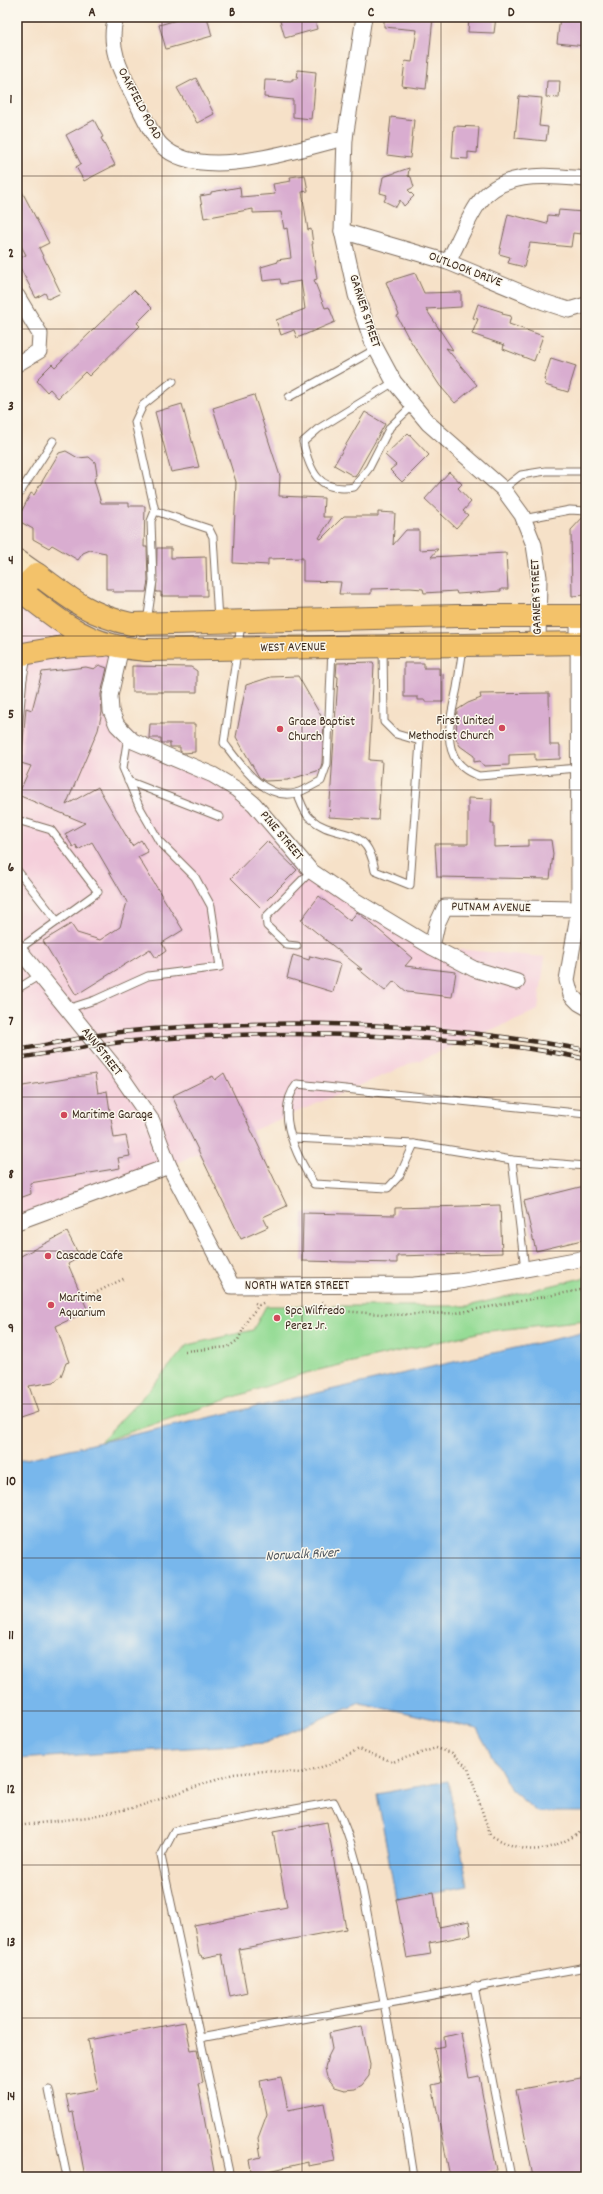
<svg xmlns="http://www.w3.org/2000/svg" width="603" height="2194" viewBox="0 0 603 2194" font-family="Dekko,sans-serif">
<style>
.built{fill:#f5cfdb}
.green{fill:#96dc96;stroke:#68835a}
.water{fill:#78b7ec;stroke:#5a7085}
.building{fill:#d9add0}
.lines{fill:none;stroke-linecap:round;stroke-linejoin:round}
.service-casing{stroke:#7c6a5a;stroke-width:9}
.minor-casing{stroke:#7c6a5a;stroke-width:17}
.secondary-casing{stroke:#7c6a5a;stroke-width:23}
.primary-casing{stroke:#7c6a5a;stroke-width:24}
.path{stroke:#7c6a5a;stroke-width:2.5;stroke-dasharray:1 3;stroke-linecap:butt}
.service{stroke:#fff;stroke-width:7}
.minor{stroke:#fff;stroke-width:15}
.secondary{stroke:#fae7c3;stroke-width:21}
.primary{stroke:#f3c26a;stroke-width:22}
.rail-casing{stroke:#3b2a1e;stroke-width:4.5}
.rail{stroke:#fbf7ec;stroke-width:3;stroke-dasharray:9;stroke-linecap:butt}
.grid{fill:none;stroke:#3b2a1e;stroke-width:1;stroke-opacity:0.55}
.poi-dot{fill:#d1495b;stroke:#fbf7ec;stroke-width:1.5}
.labels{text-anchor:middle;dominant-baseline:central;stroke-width:3;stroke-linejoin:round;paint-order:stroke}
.street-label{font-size:13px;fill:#3b2a1e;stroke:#fbf7ec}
.poi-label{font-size:13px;fill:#3b2a1e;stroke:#fbf7ec;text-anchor:start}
.water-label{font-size:14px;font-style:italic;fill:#4d545c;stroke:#fbf7ec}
.neatline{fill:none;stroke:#3b2a1e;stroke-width:1.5}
.grid-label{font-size:13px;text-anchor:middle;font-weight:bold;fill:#3b2a1e}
</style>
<rect width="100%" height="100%" fill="#fbf7ec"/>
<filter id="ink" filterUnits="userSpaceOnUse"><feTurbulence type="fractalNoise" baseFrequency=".025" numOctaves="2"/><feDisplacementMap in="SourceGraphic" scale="8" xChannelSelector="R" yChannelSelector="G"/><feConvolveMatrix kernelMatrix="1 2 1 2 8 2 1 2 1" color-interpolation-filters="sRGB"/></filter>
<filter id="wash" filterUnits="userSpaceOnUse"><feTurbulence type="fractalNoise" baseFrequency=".012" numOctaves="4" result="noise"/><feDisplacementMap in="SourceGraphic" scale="16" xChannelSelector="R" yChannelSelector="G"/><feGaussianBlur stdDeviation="0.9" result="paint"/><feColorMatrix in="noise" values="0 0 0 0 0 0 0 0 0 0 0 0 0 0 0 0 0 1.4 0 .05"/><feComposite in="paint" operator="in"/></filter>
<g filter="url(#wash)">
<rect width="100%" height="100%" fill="#f6e1c8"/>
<polygon class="built" points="17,576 79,619 104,634 122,636 110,696 117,725 236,789 311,871 432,947 545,957 538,1010 169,1166 17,1222"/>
<polygon class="green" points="586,1277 586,1320 481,1332 306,1373 100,1442 151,1388 187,1345 253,1330 266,1306 468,1306"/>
<g class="water">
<polygon points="586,1332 586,1812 537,1812 511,1790 477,1729 360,1702 265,1743 17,1759 17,1461"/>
<polygon points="448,1781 468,1886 396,1899 377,1794"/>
</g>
<g id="blocks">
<g class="building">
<polygon points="187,17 207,17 212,36 166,49 159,25"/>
<polygon points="279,17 314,17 317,29 285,38"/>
<polygon points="384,17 433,17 426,89 402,86 405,61 412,62 417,30 384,27"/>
<polygon points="469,17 496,17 494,33 468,32"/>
<polygon points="560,17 586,18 585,46 557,43"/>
<polygon points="298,70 316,72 313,110 312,110 311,119 293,117 293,100 264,97 265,80 292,81 292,79 297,79"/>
<polygon points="196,78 214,114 197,123 177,88"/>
<polygon points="547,81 560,81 559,98 546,97"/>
<polygon points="519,96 542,98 539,126 548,127 546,141 515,138"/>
<polygon points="391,117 414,120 410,158 387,155"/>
<polygon points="94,120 103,137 101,138 115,165 84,181 76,167 81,164 66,135"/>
<polygon points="454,126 479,127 477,153 468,152 468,159 452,158"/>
<polygon points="409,168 408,176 411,177 414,187 408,190 414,196 404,206 400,200 396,207 384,201 387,195 380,193 383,177"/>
<polygon points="305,175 308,191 302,192 308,230 311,229 313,244 312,244 317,279 314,280 325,308 329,307 335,322 297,338 294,330 281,335 276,320 305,309 301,281 281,284 280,279 263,281 261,267 278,262 277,260 291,258 287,228 284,229 281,212 253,213 253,209 204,218 200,196 211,194 211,192 240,187 241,197 275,194 273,184 291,181 290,177"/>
<polygon points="17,182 49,243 39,248 61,293 48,299 45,293 36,298 17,262 17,260 26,255 17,238"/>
<polygon points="559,210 583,212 581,234 573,233 571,247 530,243 524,267 508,263 510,257 499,254 508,214 547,224 548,215 558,216"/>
<polygon points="415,273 424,293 461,292 461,307 426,309 453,350 446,348 477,385 455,403 440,386 408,337 397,316 399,315 386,282"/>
<polygon points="134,290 152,308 137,323 140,326 89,376 85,372 58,398 50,389 47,392 37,381 39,379 38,378 52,364 55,367"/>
<polygon points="478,304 503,312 502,314 511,316 509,324 543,336 534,361 503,349 504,345 472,334 478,319 473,318"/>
<polygon points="551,358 576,366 568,392 545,385 546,381 544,380"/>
<polygon points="254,395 280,476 279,496 324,498 323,517 332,517 319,538 321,539 344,516 378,516 378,512 395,513 393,545 406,530 419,530 419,550 438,549 431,557 506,553 508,589 501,589 501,591 457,594 456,591 424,593 423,589 410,588 371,589 371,594 339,594 341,582 303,581 303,558 268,559 268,565 233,563 236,482 213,408"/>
<polygon points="182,404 199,467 171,472 155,412"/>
<polygon points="365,412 385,424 355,477 334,465"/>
<polygon points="408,433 429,455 402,482 390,470 396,465 385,455"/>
<polygon points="66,451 78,458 89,457 95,462 97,474 94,480 101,503 129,503 129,506 145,506 144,547 147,547 148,581 146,592 113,592 113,589 106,589 106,553 90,550 83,553 78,560 52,545 49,548 33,539 33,529 17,520 31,493 34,495 59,453"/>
<polygon points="449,472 462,484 458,488 471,502 463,511 468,515 456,528 425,499"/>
<polygon points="584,516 586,516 586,595 572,596 571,530"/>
<polygon points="157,548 171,548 171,558 206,557 207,596 161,596 161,592 156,592"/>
<polygon points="373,662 374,665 369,760 382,761 378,820 329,817 338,677 336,676 337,663"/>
<polygon points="404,663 424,663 424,668 439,668 439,675 443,674 443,702 425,702 425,700 418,700 418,697 404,697"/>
<polygon points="99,665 107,668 101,694 102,712 98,730 66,805 98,787 132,846 141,840 148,852 138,857 183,930 162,943 166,951 156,958 150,949 76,995 43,941 71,924 77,933 100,940 120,927 127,902 92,842 78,850 76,845 73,847 65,834 85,823 18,795 31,766 21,763 26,708 32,710 42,672 86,667 94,669"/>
<polygon points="132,666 191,667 197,671 197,692 132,692"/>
<polygon points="298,676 324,721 322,763 320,770 288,780 265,781 259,777 236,737 246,685 271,677"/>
<polygon points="549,693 550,745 560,745 560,759 535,760 535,754 509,755 509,765 484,766 480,761 474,762 474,756 460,746 456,739 457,710 468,703 481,698 480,694"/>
<polygon points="150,724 195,724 195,752 183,753 180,751 180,747 170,747 170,743 161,743 161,738 149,738"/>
<polygon points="468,798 492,799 491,823 494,823 494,847 528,846 528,840 551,840 553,854 550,879 437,877 435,844 468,844"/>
<polygon points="267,841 297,870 260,907 231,878"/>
<polygon points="319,896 350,921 357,912 360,914 412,958 405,966 456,972 452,997 407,992 394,981 385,991 357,968 363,970 301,920"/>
<polygon points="293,955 309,960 310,956 341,964 333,992 287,978"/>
<polygon points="224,1073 287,1206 263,1217 268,1227 241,1239 172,1096 213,1076 215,1080"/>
<polygon points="95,1074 98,1093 107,1091 114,1138 126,1136 130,1156 118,1158 120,1168 30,1183 31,1194 17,1199 17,1087"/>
<polygon points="580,1187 586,1187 586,1239 536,1251 524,1201"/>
<polygon points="500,1205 502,1253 397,1256 397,1263 302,1261 303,1213 395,1215 395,1208"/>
<polygon points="67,1232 80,1257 68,1264 88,1311 56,1326 69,1362 66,1363 61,1376 54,1382 29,1386 38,1412 17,1419 17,1258"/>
<polygon points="327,1822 346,1929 239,1949 247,1993 230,1997 222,1954 202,1958 201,1955 199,1955 194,1925 287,1907 273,1832"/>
<polygon points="434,1892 439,1927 469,1921 471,1935 429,1943 431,1954 407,1958 396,1899"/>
<polygon points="185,2022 191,2050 197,2049 203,2083 198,2084 215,2177 85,2177 73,2112 70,2113 66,2095 98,2089 88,2040"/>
<polygon points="362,2026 370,2064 369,2076 362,2085 355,2089 345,2090 335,2087 327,2077 325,2069 327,2059 332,2049 329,2033"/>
<polygon points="461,2033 469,2078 479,2076 497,2170 450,2177 432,2085 441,2083 434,2048 445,2046 444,2037"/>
<polygon points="281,2077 288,2110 324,2103 335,2161 308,2166 308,2162 252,2175 249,2160 261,2157 258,2138 267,2114 260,2081"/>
<polygon points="586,2077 586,2177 533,2177 516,2090"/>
</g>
</g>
</g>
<g filter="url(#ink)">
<use href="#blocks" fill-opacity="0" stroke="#7c6a5a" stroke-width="1"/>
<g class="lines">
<g class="service-casing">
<g id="service">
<path d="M394 382 318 429 303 442C310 471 318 493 354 487L369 468 390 427 413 405"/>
<polyline points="289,397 376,349"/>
<polyline points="503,489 521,475 546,471 586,471"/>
<polyline points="17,497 53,441"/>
<polyline points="155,511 135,422 143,405 173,381"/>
<polyline points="523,519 570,510 586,511"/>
<polyline points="147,622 153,581 151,521 155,511 209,529 213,537 218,620"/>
<path d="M241 624 224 743C241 765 264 801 296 793 304 791 313 785 321 781L327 764 332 648"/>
<path d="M463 648C461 661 459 675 457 688 450 721 437 762 479 776L579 768"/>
<polyline points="23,678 27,657"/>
<polyline points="17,680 23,678 17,740"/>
<polyline points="128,781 220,817"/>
<path d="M297 793C300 800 304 813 310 818 337 842 367 821 375 871L410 885 420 741 396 734 384 722 383 648"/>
<polyline points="17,820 51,830 98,892 19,949"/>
<polyline points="17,870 57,921"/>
<polyline points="297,946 287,945 267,926 266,917 311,871"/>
<polyline points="17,989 40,975"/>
<polyline points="67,1009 95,1000 148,976 220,967 211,906 195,877 159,841 139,806 123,768 128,736"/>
<path d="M586 1114 297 1084C274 1112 297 1157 314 1184L388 1188 400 1175 414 1144 512 1160 586 1166"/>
<polyline points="293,1138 414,1144"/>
<polyline points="512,1160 525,1269"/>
<polyline points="474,1986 511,2177"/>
<polyline points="200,2038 586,1967"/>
<polyline points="49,2090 67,2177"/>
<path d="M230 2177 161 1856 174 1831 334 1802C357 1846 364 1897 373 1945 388 2022 402 2099 414 2177"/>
</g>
</g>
<g class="minor-casing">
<g id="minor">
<path d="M116 17C107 44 120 71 133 95 139 107 152 136 161 145 200 184 297 149 345 138"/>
<polyline points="364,17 345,138 342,231 356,295 372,341 394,382 428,423 503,489 522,515 534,545 539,577 538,644"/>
<polyline points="342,231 448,262 544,302 569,310 586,305"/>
<path d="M448 262C458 243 466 222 478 204 503 169 549 176 586 179"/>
<polyline points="17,296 40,334 39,351 17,364"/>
<polyline points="578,616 579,909 567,980 571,995 579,1003 586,1007"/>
<polyline points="121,647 110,696 111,711 117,725 133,741 213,775 236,789 254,804 311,871 346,895 432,947 474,969 517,982"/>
<polyline points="17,947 116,1069 152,1121 169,1166 232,1286 414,1285 459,1281 586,1258"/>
<polyline points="432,947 437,924 445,907 579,909"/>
<polyline points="17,1222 169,1166"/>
</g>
</g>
<g class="secondary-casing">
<polyline id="secondary" points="17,560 37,574"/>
</g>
<g class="primary-casing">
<g id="primary">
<path d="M20 590C48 612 77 637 112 645 123 648 135 649 146 650L586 643"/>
<path d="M17 593 37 574C69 598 91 616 131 624L458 616H586"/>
<polyline points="17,655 63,647 104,645"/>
</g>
</g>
<g class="path">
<polyline points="83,1299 125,1278"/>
<polyline points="322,1301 329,1310 393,1315 456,1313 586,1289"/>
<polyline points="255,1303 259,1305 265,1302"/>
<polyline points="185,1351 228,1347 238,1340 248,1319 259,1305"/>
<polyline points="17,1435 19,1434"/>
<path d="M17 1826 88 1817 137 1807 233 1774 265 1771 301 1773 328 1765 359 1749 393 1762 436 1748 452 1753 468 1768 490 1835C531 1858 548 1852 586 1829"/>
</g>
<use href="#service" class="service"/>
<use href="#minor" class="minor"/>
<use href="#secondary" class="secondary"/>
<use href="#primary" class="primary"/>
<g class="rail-casing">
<g id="rail">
<path d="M17 1050C52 1044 86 1036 121 1032 275 1017 434 1022 586 1050"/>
<path d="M17 1058C52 1053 87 1046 122 1042 213 1033 306 1032 397 1037 461 1040 523 1045 586 1059"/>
</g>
</g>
<use href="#rail" class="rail"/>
</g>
</g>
<path class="grid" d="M162 17V2177M302 17V2177M441 17V2177M17 176H586M17 329H586M17 483H586M17 636H586M17 790H586M17 943H586M17 1097H586M17 1251H586M17 1404H586M17 1558H586M17 1711H586M17 1865H586M17 2018H586"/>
<g class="poi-dot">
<circle cx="502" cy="728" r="4"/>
<circle cx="280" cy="729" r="4"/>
<circle cx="64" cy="1115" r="4"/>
<circle cx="48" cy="1256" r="4"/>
<circle cx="51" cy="1305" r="4"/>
<circle cx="277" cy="1318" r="4"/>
</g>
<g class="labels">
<g class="street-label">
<text transform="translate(139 104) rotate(62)">OAKFIELD ROAD</text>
<text transform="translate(465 270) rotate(21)">OUTLOOK DRIVE</text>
<text transform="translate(364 311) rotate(72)">GARNER STREET</text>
<text transform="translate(537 597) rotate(-92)">GARNER STREET</text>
<text transform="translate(293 648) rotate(-1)">WEST AVENUE</text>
<text transform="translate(281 836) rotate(50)">PINE STREET</text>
<text transform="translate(491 908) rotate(1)">PUTNAM AVENUE</text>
<text transform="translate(101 1052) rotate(52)">ANN STREET</text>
<text x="297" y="1286">NORTH WATER STREET</text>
</g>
<g class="poi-label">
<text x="494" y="721" text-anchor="end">First United<tspan x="494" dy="15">Methodist Church</tspan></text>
<text x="288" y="722">Grace Baptist<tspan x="288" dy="15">Church</tspan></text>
<text x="72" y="1115">Maritime Garage</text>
<text x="56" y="1256">Cascade Cafe</text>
<text x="59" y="1298">Maritime<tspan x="59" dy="15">Aquarium</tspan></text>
<text x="285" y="1311">Spc Wilfredo<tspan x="285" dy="15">Perez Jr.</tspan></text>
</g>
<g class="water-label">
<text transform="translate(302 1555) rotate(-3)">Norwalk River</text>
</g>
</g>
<rect width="603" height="2194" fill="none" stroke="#fbf7ec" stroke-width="44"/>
<rect x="22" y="22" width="559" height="2150" class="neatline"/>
<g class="grid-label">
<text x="92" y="16">A</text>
<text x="232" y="16">B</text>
<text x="371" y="16">C</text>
<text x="511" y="16">D</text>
<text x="11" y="103">1</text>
<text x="11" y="257">2</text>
<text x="11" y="410">3</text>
<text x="11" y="564">4</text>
<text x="11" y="718">5</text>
<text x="11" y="871">6</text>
<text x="11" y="1025">7</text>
<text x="11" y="1178">8</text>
<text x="11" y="1332">9</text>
<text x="11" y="1485">10</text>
<text x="11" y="1639">11</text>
<text x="11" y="1793">12</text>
<text x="11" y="1946">13</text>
<text x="11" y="2100">14</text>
</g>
</svg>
